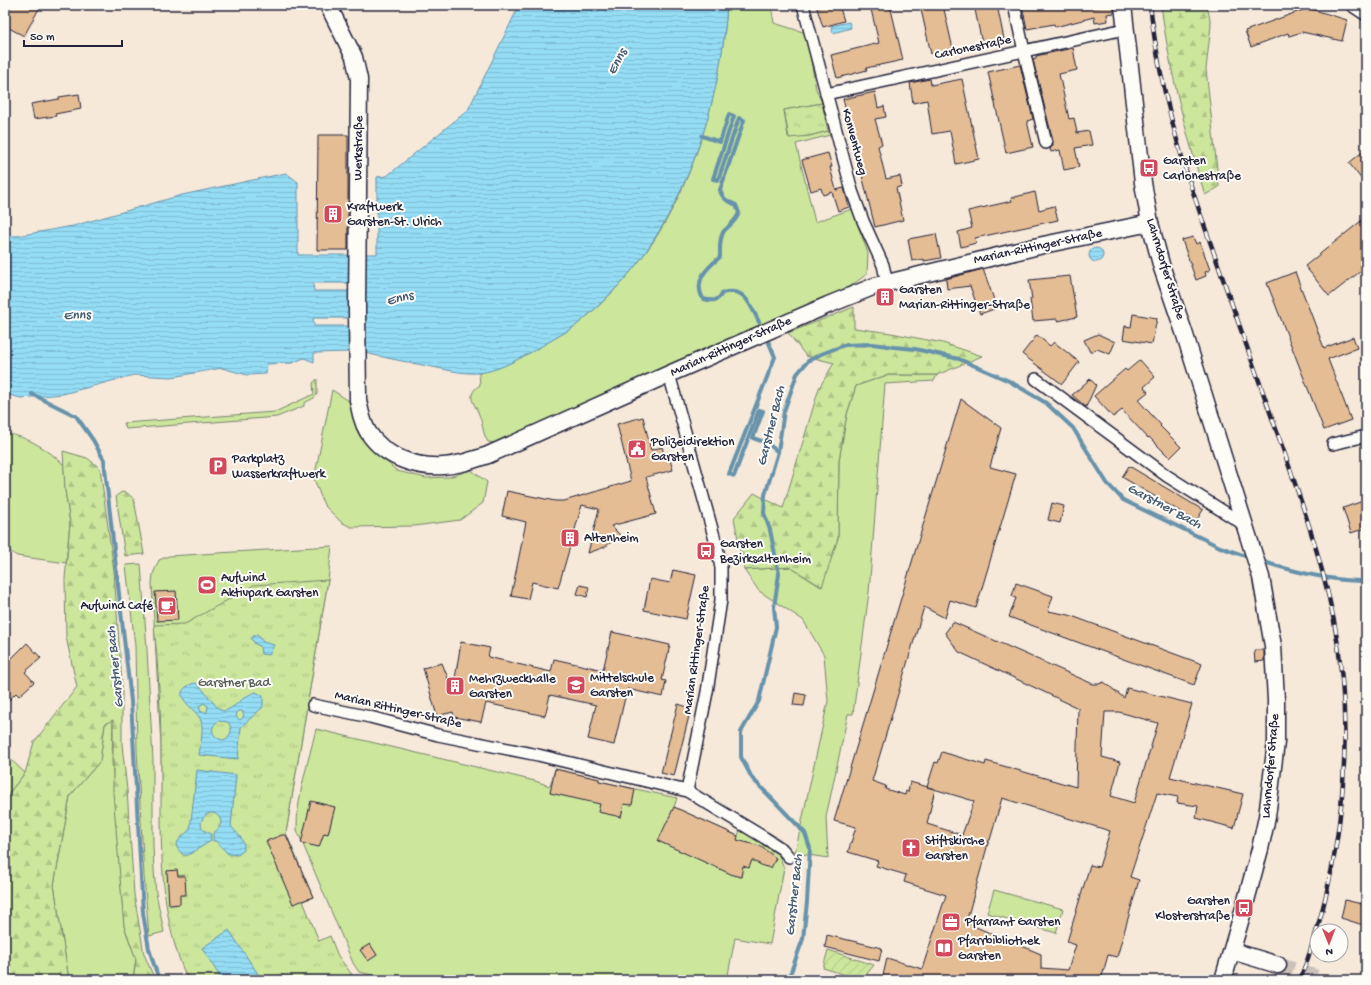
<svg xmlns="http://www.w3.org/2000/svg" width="1371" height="985" viewBox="0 0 1371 985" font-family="'Gochi Hand',sans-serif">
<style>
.grass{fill:#cce69c;stroke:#77846c}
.forest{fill:url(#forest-firs);stroke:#77846c}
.park{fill:url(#park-tufts);stroke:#77846c}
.garden{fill:url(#garden-furrows);stroke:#77846c}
.water{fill:url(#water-rules);stroke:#6692ab;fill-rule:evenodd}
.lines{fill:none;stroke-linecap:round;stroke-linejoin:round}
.stream{stroke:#6692ab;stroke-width:4}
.building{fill:#e5bd95;stroke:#22223b;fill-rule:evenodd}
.secondary-tunnel{stroke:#ccc1ba;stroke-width:16;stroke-dasharray:16 8;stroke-linecap:butt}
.street-casing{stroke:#22223b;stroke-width:14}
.secondary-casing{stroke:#22223b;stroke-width:19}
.street{stroke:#fdfcf7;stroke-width:11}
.secondary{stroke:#fdfcf7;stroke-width:16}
.rail-casing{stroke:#22223b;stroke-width:4.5}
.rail{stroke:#fdfcf7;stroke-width:3;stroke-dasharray:9;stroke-linecap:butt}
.labels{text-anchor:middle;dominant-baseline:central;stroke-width:4;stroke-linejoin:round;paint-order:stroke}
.street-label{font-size:13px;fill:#22223b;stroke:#fdfcf7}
.poi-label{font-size:13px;fill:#22223b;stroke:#fdfcf7;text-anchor:start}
.park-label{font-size:13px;fill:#555d58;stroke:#fdfcf7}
.water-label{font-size:14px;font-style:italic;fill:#445a73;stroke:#fdfcf7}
</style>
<defs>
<pattern id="forest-firs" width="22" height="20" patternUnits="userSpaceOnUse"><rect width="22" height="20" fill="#cce69c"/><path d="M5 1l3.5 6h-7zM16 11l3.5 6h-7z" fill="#afc587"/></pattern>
<pattern id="park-tufts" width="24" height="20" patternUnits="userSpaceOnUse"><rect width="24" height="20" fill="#cce69c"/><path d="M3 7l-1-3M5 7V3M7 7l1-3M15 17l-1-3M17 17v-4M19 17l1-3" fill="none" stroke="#afc587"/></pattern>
<pattern id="garden-furrows" width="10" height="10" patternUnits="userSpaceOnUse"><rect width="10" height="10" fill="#cce69c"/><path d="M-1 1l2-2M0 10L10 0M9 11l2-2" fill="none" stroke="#afc587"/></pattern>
<pattern id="water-rules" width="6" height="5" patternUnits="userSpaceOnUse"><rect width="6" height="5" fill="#94ddf5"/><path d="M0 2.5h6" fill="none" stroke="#7fbdd3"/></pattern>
</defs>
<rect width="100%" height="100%" fill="#f6e9da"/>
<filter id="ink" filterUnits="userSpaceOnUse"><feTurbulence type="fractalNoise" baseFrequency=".025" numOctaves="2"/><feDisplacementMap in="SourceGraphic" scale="8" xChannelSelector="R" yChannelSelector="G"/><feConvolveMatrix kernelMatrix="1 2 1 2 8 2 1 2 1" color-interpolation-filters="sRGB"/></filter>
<g filter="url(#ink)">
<g class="grass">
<path d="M727 5H771L774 23 806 33 816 89 822 103 784 110 788 137 809 136 828 131 830 135 796 144 815 222 852 209 868 253 867 274 852 285 802 310 660 369 608 392 531 429 496 443 488 442C482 433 483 422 478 412 476 407 471 401 472 395 473 390 476 388 480 385L479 373C504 367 526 355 548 342 558 336 569 331 579 323 606 301 631 274 651 245 696 179 722 85 727 5Z"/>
<polygon points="887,375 937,375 934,381 885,384 869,592 853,714 848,714 826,817 828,858 795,853 828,701 824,655 803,620 759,591 744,570 790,567 821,587 838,538 839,460 847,414 856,386"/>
<polygon points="317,379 317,394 314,398 304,403 304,406 277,417 126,429 124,423 275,412 314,394 313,383"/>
<polygon points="332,390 349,401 357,427 375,452 397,471 426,478 449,477 471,470 487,482 483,503 460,520 414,526 351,527 341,522 324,505 314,479"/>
<path d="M5 433C28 437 48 449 64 465L65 490 70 523 66 563 17 556 5 548Z"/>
<polygon points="332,546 328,580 286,833 162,841 161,746 152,584 153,574 159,560 169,556"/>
<polygon points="141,564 147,650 153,760 153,844 154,871 156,893 164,932 149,936 144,876 137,750 135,646 126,565"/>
<polygon points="113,720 112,761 124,926 136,959 133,980 69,980 54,885 70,796 100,761 105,724"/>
<path d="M316 729 535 781 550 786 555 769 599 779V781L677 798 674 807 738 836 740 829 778 853 784 868 770 944 735 938 727 980H392L359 972 353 963 297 830C296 798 309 760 316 729Z"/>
<polygon points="5,754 25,773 5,798"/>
<polygon points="994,890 1063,909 1056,933 987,913"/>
</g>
<g class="forest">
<path d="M1161 5H1207L1211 25 1206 69 1219 187 1205 195C1186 133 1169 70 1161 5Z"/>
<polygon points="854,307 854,328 891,333 943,343 982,356 937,375 887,375 856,386 847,414 839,460 838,538 822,587 790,567 744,570 734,518 754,493 783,508 819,388 834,363 806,356 788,333"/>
<polygon points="63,451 87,458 100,468 114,571 122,685 122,744 127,790 134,894 144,954 155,980 133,980 136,959 124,926 113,792 113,720 105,724 100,761 70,796 54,885 69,980 5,980 5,798 25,773 34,742 77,687 66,637 65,579 70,523 65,490"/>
<polygon points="122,492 127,493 134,499 144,554 125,556 116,496"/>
</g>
<g class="park">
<polygon points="822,103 828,131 809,136 789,138 784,110"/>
<path d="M328 580 286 833 313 897 303 901 319 941 330 936 338 956 356 980H188C155 911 162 827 161 752 161 710 158 667 154 625L185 624 254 585Z"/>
</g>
<polygon class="garden" points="828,950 874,965 862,980 823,968"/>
<g class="water">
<path d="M518 5H727C722 88 697 174 651 244 636 268 616 289 596 308 590 313 584 319 578 324 568 331 557 337 547 343 528 354 501 371 478 373 461 374 444 369 427 366 407 362 386 358 365 353V254H377V177L387 176 468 110 515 14Z"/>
<polygon points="849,22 851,28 833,33 831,26"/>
<polygon points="286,173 298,182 298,255 350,255 349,283 313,283 314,291 349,291 349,318 313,318 314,326 350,326 350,352 314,353 314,362 304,358 292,363 267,364 266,374 247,375 222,368 172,377 134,375 63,394 21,398 5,394 5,235 17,236 73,226 182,195"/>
<circle cx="1096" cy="255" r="7"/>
<polygon points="257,634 263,642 274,645 269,655 261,654 260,646 255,644 251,638"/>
<path d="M194 683 198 684 217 707 223 711C234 710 243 695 256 692L263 696V707L241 727 238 759 199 755C200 746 204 729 201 721 197 708 165 694 194 683ZM204 703 208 706 207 712H201L199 706ZM240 711H242L244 716 240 720 236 717 237 712ZM219 721 228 722C233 729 232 735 224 740 212 739 208 726 219 721Z"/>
<path d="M197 770 236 775 231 826C237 834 245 839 244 850L238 855 228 854 216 841H213V833C218 830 224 824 219 817 207 803 191 829 210 833L211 841 188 855H184C168 844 182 838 190 829Z"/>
<polygon points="229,930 262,980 222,980 202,948"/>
</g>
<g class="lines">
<g class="stream">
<path d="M702 136 720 142 729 114 734 116 713 179 718 180 739 118 744 120 720 190C722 199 728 201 736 205L739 213C736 221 730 225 724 231 719 238 720 249 720 257 707 268 693 280 703 299 712 301 718 302 722 293 746 287 750 305 759 322"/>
<polyline points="769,343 775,357 729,474 734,476 759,410 763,411 753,438 767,443 778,452"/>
<polyline points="32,394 76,416 93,440 104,460 131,701 143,913 149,949 159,980"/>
<path d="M1261 561C1295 572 1330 581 1366 581"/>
<polyline points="788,980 803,939 807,902 810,848 805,833 752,778 741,757 741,732 759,701 776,627 774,607 779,574 770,530 764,513 765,495 778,452 784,411 797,374 808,361 821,354 845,345 873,344 894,347 915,349 959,359 1009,381 1046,403 1073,428 1107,483 1123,500 1220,547 1251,558"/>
</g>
</g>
<g class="building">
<polygon points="5,5 41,5 24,36 5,26"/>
<polygon points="816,5 839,5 844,21 823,27"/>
<polygon points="870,5 890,5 903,60 866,68 867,70 837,78 831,55 879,43"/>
<polygon points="920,5 943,5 953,49 931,54"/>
<polygon points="974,5 997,5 1004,39 982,43"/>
<polygon points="1022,5 1038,5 1039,9 1060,5 1091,5 1091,8 1114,5 1114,13 1107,14 1108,21 1095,23 1094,17 1055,27 1054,24 1027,29"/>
<polygon points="1308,8 1347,20 1342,41 1302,32 1289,36 1288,33 1251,47 1245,31"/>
<polygon points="1073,48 1077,70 1059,74 1069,119 1074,118 1077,133 1089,131 1092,145 1075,148 1079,167 1064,170 1060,150 1051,152 1050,149 1053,145 1053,141 1033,60 1036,59 1036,56"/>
<polygon points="1020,65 1033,119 1027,121 1033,147 1006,153 988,72"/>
<polygon points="930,79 931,85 962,79 979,159 956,164 950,131 932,134 927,100 913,103 910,83"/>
<polygon points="875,92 878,108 884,106 886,117 875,119 882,144 878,146 886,179 900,176 902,186 896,188 903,220 875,227 843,99"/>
<polygon points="79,94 81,109 55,114 56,116 34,119 31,104 59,99 59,97"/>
<polygon points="318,135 348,135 348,250 317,250"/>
<polygon points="1366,149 1366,185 1349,163"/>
<polygon points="828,153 832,167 830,167 836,190 844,188 849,207 838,211 832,192 823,195 821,188 811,191 802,160"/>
<polygon points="1035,192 1039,210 1054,206 1058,220 975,238 976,243 961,247 958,232 972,228 968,211 1012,201 1011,198"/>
<polygon points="1366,217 1366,267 1329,296 1305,266"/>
<polygon points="936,234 941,258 924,261 924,259 912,261 908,239"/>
<polygon points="1193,237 1196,244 1200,242 1210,270 1205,272 1206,276 1196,280 1182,240"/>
<polygon points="983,269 997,308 980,314 970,286 947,289 946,279"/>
<polygon points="1295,272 1324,348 1353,337 1357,348 1328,359 1351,420 1324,430 1267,283"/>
<polygon points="1070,276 1077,317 1058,321 1057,319 1033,321 1030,299 1032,299 1029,280"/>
<polygon points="1133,314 1157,318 1152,344 1123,339 1125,326 1131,327"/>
<polygon points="1098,334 1115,342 1110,354 1097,349 1090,352 1084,340"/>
<polygon points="1037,335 1050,346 1054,342 1079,362 1062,384 1022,354"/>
<polygon points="1140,360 1155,377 1144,387 1148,392 1138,400 1161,425 1160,426 1181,447 1170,458 1149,437 1148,438 1122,410 1113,417 1094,396 1125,369 1127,371"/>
<polygon points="1090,379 1096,385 1086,407 1072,395"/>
<path d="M961 399 1001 428 990 467 1016 474 976 608 950 600 945 618 924 607 872 781 886 786 885 789 905 795 906 791 908 792 910 782 935 789 927 824 962 835 974 801 927 787 935 762 938 763 942 752 985 765 986 761 1076 787 1078 708 959 652 945 633 953 622 1093 684H1099L1104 682 1124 698 1127 688 1192 704 1170 777 1243 794 1234 828 1196 818 1198 806 1177 803 1178 797 1157 793 1130 877 1139 880 1117 957 1108 955 1101 980H882L887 958 922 969 946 895 904 882 906 875 876 866 878 861 848 852 856 827 834 821ZM1105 712H1119L1158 723 1134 803 1111 796 1120 762 1102 757ZM1002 798 1110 831 1099 867 1090 865 1067 942 1076 945 1068 970 1041 968V954L966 923 989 840H990Z"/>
<polygon points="643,417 651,450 662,447 664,454 668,453 673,470 646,477 656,514 611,526 620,535 605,547 588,553 599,509 582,505 558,588 532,582 528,599 511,596 526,522 502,516 507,491 555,501 564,501 631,481 617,424"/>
<polygon points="1129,466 1203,510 1196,521 1122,477"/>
<polygon points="1366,500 1366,528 1351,533 1343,508"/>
<polygon points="1052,503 1064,506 1060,523 1048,520"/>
<polygon points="673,570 696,575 686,619 644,610 650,579 670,583"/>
<polygon points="1016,583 1053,596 1048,611 1069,615 1202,664 1194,685 1009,617 1016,598 1012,596"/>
<polygon points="580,585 589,587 587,597 577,594"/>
<polygon points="176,591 178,620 157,621 155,592"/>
<polygon points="612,632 670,645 662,680 666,681 663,697 627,689 614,745 588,739 596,705 550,695 545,716 486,703 481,722 454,717 453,712 437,716 423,668 442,663 453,691 461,642 490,648 488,657 551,672 554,659 603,670"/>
<polygon points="27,643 41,658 25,672 34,682 19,696 16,693 5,704 5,652 12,658"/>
<polygon points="1254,650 1264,650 1264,661 1255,662"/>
<polygon points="795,693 806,695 804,706 793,705"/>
<polygon points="678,704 691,708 674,776 661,773"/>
<polygon points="555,769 599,779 599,781 635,789 632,805 624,804 621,817 598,812 600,804 550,793"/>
<polygon points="311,801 335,807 328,834 324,833 319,847 301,843"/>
<polygon points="674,807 738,836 737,840 760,846 776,858 771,868 763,866 752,860 749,868 743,866 741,877 733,875 658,841"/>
<polygon points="282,835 286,835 313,897 293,904 266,841"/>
<polygon points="177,870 178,876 185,876 186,895 180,895 180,904 169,905 167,871"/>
<polygon points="1345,900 1366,905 1366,926 1341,918"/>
<polygon points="827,935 882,948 879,961 825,947"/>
<polygon points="370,944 377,955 368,961 360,950"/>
</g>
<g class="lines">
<polyline class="secondary-tunnel" points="1278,965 1323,980"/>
<g class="street-casing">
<g id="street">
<polyline points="803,5 852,191 863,221 883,265 887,283"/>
<polyline points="1014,5 1024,51 1046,143"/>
<polyline points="1351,5 1366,15"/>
<polyline points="826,94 1125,29"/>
<polyline points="669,374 717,547 721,568 721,600 707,692 687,791"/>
<polyline points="1036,379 1167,476 1245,525"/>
<polyline points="1333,444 1366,436"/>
<polyline points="313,705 370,717 438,735 538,755 687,791 765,838 782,849 789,857"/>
</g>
</g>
<g class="secondary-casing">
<g id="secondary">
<path d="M328 5 354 57 359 79 357 309 358 400C360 411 362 422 368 432 384 457 416 468 443 466 459 465 473 460 488 455L669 374 828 305 875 286 1043 245 1150 223"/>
<polyline points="1123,5 1143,183 1150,223 1162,268 1184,332 1261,577 1273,646 1276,700 1276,742 1267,817 1260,849 1244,908 1223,980"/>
<polyline points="1232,951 1278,965"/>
</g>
</g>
<use href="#street" class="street"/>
<use href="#secondary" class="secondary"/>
<g class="rail-casing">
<path id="rail" d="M1150 5C1155 47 1163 89 1174 129 1187 180 1206 229 1223 279 1241 330 1259 381 1277 432 1299 494 1321 556 1334 621 1356 740 1343 867 1300 980"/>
</g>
<use href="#rail" class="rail"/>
</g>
</g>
<defs>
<g id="bus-square" transform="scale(1)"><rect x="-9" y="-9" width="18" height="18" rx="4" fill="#d1495b" stroke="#fdfcf7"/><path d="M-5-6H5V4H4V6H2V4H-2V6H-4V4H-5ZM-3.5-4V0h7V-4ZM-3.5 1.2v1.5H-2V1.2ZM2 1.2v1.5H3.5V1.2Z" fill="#fff"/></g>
<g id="building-square" transform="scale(1)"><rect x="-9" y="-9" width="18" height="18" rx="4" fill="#d1495b" stroke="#fdfcf7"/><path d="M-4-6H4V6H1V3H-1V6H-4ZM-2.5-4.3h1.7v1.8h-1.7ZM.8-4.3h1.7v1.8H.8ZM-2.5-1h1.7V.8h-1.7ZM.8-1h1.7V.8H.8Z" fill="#fff"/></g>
<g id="civic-square" transform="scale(1)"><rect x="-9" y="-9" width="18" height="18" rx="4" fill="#d1495b" stroke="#fdfcf7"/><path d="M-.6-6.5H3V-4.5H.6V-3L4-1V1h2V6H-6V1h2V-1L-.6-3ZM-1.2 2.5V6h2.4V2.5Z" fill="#fff"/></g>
<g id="parking-square" transform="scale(1)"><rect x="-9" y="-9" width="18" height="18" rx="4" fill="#d1495b" stroke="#fdfcf7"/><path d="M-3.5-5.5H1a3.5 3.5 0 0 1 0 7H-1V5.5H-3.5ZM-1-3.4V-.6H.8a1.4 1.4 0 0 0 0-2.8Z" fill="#fff"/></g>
<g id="stadium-square" transform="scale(1)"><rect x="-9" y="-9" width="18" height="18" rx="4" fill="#d1495b" stroke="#fdfcf7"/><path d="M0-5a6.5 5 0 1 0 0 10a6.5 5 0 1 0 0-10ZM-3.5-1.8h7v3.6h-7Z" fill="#fff"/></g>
<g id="cafe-square" transform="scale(1)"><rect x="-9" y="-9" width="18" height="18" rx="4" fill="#d1495b" stroke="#fdfcf7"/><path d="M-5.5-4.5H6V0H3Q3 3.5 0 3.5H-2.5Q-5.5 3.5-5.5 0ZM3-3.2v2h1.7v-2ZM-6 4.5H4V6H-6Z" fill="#fff"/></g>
<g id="school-square" transform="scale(1)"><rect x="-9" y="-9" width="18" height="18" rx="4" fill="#d1495b" stroke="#fdfcf7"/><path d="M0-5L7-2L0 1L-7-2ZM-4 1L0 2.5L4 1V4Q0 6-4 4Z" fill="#fff"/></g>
<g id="church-square" transform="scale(1)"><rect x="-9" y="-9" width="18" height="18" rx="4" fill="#d1495b" stroke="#fdfcf7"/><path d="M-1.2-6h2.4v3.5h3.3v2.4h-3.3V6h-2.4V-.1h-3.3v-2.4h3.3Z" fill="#fff"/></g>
<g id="office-square" transform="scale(1)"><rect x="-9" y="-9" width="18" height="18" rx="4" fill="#d1495b" stroke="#fdfcf7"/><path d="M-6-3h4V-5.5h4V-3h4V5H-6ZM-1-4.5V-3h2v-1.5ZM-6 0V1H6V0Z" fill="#fff"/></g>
<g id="library-square" transform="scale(1)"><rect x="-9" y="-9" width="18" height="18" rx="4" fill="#d1495b" stroke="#fdfcf7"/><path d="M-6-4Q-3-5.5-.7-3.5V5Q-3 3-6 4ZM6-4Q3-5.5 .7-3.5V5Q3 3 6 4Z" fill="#fff"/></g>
</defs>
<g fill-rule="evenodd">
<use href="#bus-square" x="1149" y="168"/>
<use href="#building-square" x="333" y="214"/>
<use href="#building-square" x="885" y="297"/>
<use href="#civic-square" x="637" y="449"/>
<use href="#parking-square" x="218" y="466"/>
<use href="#building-square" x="570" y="538"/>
<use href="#bus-square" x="706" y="551"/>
<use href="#stadium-square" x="207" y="585"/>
<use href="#cafe-square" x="167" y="606"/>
<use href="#school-square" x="576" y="685"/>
<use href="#building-square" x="455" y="686"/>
<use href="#church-square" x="911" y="848"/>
<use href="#bus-square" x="1244" y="908"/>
<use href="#office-square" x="951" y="922"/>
<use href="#library-square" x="944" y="948"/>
</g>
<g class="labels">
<g class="street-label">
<text transform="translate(973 48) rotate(-12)">Carlonestraße</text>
<text transform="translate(854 142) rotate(75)">Konventweg</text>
<text transform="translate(359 148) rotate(-89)">Werkstraße</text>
<text transform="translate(1038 247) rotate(-12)">Marian-Rittinger-Straße</text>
<text transform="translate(1165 269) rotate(73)">Lahrndorfer Straße</text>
<text transform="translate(731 347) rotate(-24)">Marian-Rittinger-Straße</text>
<text transform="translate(697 650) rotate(-82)">Marian Rittinger-Straße</text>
<text transform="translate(398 710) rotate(13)">Marian Rittinger-Straße</text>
<text transform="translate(1271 766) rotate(-85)">Lahrndorfer Straße</text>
</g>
<g class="poi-label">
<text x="1163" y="161">Garsten<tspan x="1163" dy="15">Carlonestraße</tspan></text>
<text x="347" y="207">Kraftwerk<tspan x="347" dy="15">Garsten-St. Ulrich</tspan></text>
<text x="899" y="290">Garsten<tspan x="899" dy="15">Marian-Rittinger-Straße</tspan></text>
<text x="651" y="442">Polizeidirektion<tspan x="651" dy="15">Garsten</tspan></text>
<text x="232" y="459">Parkplatz<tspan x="232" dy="15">Wasserkraftwerk</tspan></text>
<text x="584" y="538">Altenheim</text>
<text x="720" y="544">Garsten<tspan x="720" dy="15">Bezirksaltenheim</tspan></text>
<text x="221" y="578">Aufwind<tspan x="221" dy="15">Aktivpark Garsten</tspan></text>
<text x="153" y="606" text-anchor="end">Aufwind Café</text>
<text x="590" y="678">Mittelschule<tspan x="590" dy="15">Garsten</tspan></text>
<text x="469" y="679">Mehrzweckhalle<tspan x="469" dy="15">Garsten</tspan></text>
<text x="925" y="841">Stiftskirche<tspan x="925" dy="15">Garsten</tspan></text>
<text x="1230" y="901" text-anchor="end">Garsten<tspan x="1230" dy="15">Klosterstraße</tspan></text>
<text x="965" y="922">Pfarramt Garsten</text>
<text x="958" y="941">Pfarrbibliothek<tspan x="958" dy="15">Garsten</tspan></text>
</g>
<g class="park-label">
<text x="234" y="683">Garstner Bad</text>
</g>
<g class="water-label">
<text transform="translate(618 62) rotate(-62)">Enns</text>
<text transform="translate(400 299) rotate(-14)">Enns</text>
<text transform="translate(77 316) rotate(-2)">Enns</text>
<text transform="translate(772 426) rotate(-76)">Garstner Bach</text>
<text transform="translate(1164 507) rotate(28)">Garstner Bach</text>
<text transform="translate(116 667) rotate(-96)">Garstner Bach</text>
<text transform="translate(795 895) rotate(-84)">Garstner Bach</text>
</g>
</g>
<rect width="1371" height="985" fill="none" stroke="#fdfcf7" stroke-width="20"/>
<rect x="10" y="10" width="1351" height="965" fill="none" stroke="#22223b" stroke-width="1.5" filter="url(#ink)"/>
<g transform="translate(1329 943) rotate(179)"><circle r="19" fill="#fdfcf7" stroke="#a5a5ac"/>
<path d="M0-3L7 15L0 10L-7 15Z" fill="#d1495b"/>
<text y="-6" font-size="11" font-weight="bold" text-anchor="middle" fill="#22223b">N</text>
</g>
<path d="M24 40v6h98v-6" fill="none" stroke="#22223b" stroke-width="2"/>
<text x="30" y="40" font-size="12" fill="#22223b" stroke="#fdfcf7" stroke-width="3" paint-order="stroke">50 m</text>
</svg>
